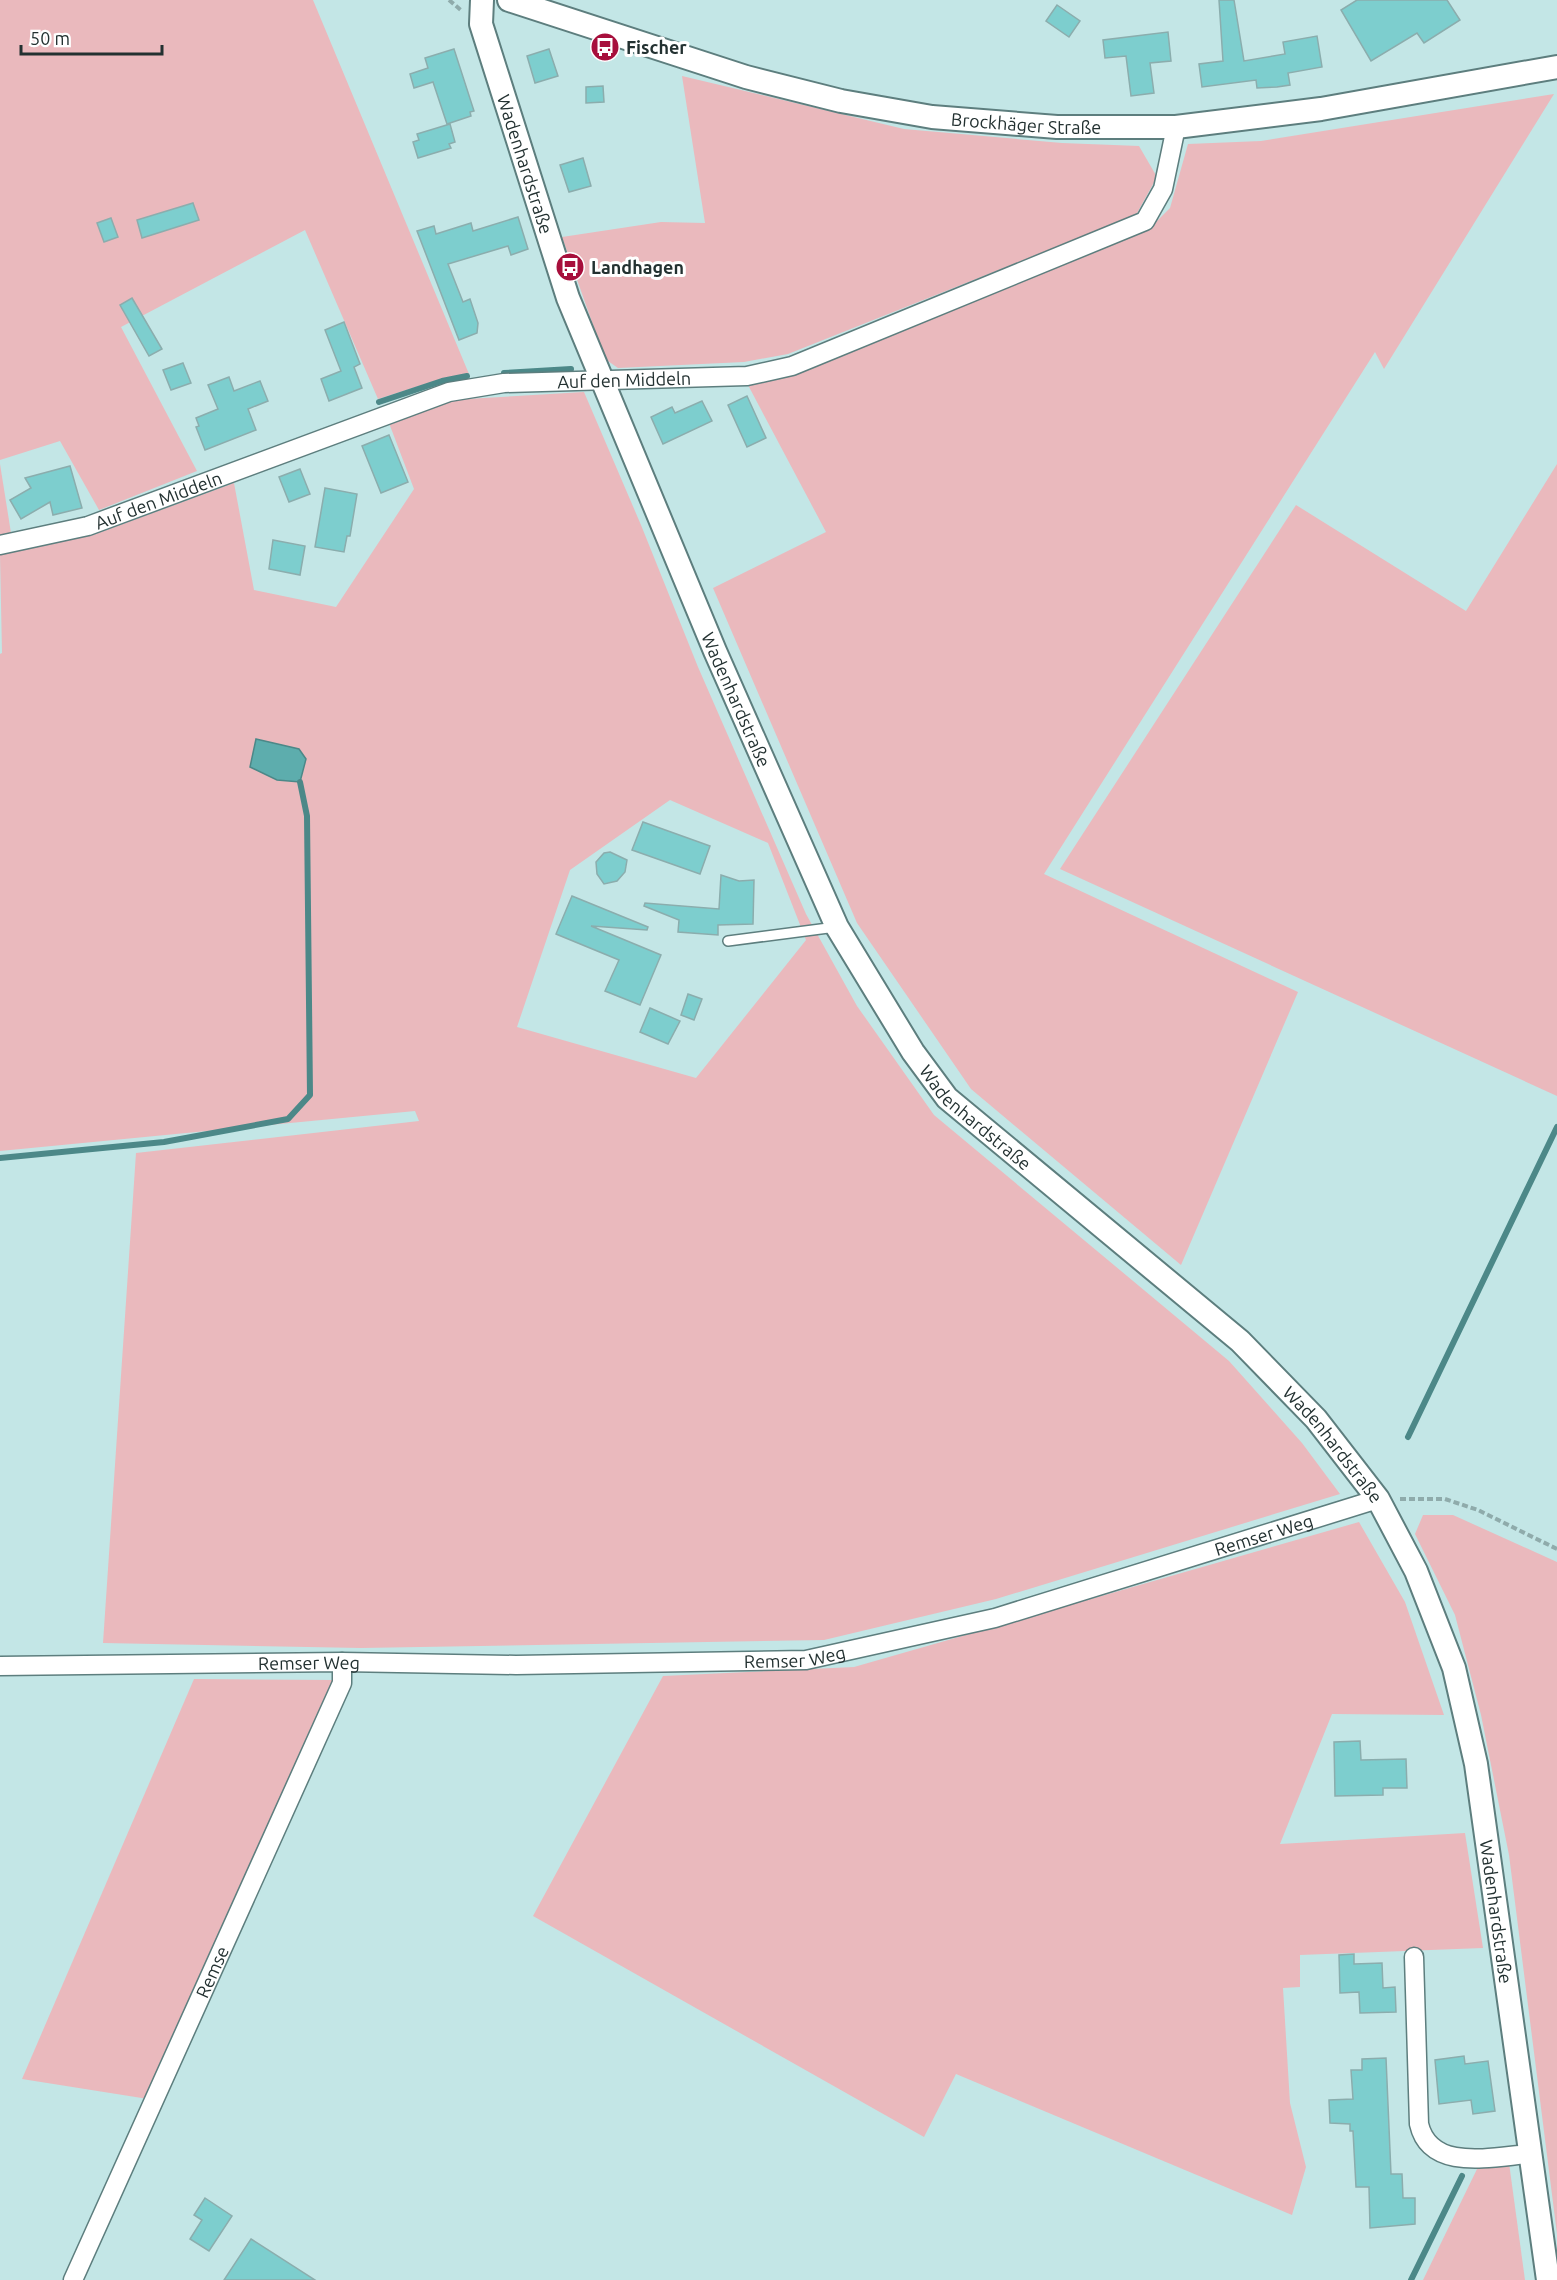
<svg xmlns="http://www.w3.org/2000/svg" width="1557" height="2280" viewBox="0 0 1557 2280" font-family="Ubuntu,sans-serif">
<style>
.green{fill:#eab9bd;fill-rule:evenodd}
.water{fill:#5dadad;stroke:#4c8888;stroke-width:1.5}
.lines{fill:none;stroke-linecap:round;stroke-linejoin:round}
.stream{stroke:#4c8888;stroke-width:6}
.building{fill:#7dcece;stroke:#8badad;stroke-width:1.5}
.service-casing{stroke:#5d7e7e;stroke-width:12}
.minor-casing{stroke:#5d7e7e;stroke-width:21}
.tertiary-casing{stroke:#5d7e7e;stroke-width:26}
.path{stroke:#8fabab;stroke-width:4;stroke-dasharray:6 3;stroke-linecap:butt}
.service{stroke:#fff;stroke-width:9}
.minor{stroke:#fff;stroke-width:18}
.tertiary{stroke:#fff;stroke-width:22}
.labels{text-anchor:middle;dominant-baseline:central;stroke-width:6;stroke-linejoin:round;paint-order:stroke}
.poi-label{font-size:18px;font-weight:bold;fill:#233131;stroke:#fff;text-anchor:start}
.street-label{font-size:18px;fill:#233131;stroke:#fff}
</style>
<rect width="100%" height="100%" fill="#c3e6e6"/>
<g class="green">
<polygon points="0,0 313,0 469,374 444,378 378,399 305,230 121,327 197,471 99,510 60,441 0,460"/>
<polygon points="682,76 904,129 1062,143 1139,146 1157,177 1136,215 788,354 744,362 618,368 605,359 562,237 661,222 705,223"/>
<polygon points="1554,94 1384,369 1375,352 1044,874 1298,992 1181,1265 971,1089 857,923 713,588 826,532 748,385 792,376 1150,228 1170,208 1188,144 1261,141"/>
<path d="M584 392 641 525 698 667 806 914 857 1006 934 1115 1229 1361 1302 1443 1340 1494 996 1599 824 1640 361 1648 103 1643 136 1153 419 1121 415 1111 0 1151V654L2 653 0 555 93 535 234 483 254 590 336 607 414 489 389 423 449 400ZM670 800 768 843 806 940 696 1078 517 1027 570 870Z"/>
<polygon points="0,464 11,533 0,535"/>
<polygon points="1557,464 1557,1096 1060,869 1296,505 1466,611"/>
<polygon points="1423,1515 1453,1515 1557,1562 1557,2234 1509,1855 1481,1715 1455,1615 1415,1534"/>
<polygon points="1359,1522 1405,1602 1444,1715 1332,1714 1280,1844 1465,1833 1483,1948 1300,1955 1300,1987 1283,1988 1290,2103 1306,2167 1292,2215 956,2074 924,2137 533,1916 663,1676 854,1667"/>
<polygon points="194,1679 334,1680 148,2099 22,2079"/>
<polygon points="1509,2163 1525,2280 1423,2280 1479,2165"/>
</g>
<polygon class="water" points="256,739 299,749 306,759 300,782 277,780 250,767"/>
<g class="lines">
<g class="stream">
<polyline points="504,373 571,369"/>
<polyline points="379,402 442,381 467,376"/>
<polyline points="0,1158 164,1142 288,1119 310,1095 307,816 300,782"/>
<polyline points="1408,1437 1557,1127"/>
<polyline points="1411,2280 1462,2176"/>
</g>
</g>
<g class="building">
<polygon points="1219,0 1234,0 1244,61 1285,54 1283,42 1317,36 1322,67 1288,73 1290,85 1277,87 1257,88 1256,80 1202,87 1199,64 1223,61"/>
<polygon points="1357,0 1447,0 1460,20 1424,43 1417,33 1371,61 1341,10"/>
<polygon points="1057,5 1080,21 1069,37 1046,21"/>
<polygon points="1168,32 1171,61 1150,63 1154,93 1131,96 1126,56 1105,58 1103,40"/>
<polygon points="454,49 474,111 470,112 471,116 447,124 433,82 414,88 410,74 428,68 425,58"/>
<polygon points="549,49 558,76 535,83 527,56"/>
<polygon points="603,86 604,102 586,103 586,87"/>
<polygon points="450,124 455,142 449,144 451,148 418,158 413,142 419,140 417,134"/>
<polygon points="583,158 591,186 569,192 560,165"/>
<polygon points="193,203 199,220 142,238 137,220"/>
<polygon points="518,217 528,249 511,255 508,246 448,264 463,302 470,299 478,323 477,333 459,340 417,231 434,226 436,234 471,223 473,231"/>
<polygon points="111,218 118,237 104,242 97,223"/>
<polygon points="132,298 162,349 149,356 120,305"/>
<polygon points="344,322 360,364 354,367 362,388 329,401 321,379 341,371 325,330"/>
<polygon points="183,363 191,383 171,390 163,370"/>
<polygon points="229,377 234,391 260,381 268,401 248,409 256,430 205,450 196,427 199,426 196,418 218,409 208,385"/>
<polygon points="747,396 766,438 747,447 728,405"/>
<polygon points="702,401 712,421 663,444 651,417 672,407 675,413"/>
<polygon points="389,435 408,482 381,493 362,446"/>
<polygon points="70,466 82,508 53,515 50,502 21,519 10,500 31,488 25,478"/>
<polygon points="300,469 310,494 289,502 279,477"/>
<polygon points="325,488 357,494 350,536 347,536 344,552 315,547"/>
<polygon points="273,540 305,546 300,575 269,569"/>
<polygon points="643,822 710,846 700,874 632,850"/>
<polygon points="610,852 627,860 625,872 617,881 604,884 597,874 596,862 604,853"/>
<polygon points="721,875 739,881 754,880 753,924 718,925 718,935 678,932 679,920 644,906 645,903 719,909"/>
<polygon points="572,896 648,927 647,930 591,926 661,955 640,1005 605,991 619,960 556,934"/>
<polygon points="688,994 702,999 694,1020 681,1015"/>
<polygon points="650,1008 680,1021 668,1044 640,1032"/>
<polygon points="1360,1741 1361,1760 1406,1759 1407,1788 1383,1788 1383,1795 1335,1796 1334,1742"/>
<polygon points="1354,1954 1354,1964 1382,1963 1383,1988 1395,1987 1396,2012 1360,2013 1359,1992 1340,1993 1339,1955"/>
<polygon points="1464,2056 1465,2064 1488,2061 1495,2111 1473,2114 1471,2100 1439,2104 1435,2060"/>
<polygon points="1386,2058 1391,2174 1402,2174 1403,2198 1415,2198 1415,2224 1370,2228 1369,2187 1356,2187 1353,2131 1350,2131 1350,2124 1330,2123 1329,2100 1353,2099 1351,2070 1362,2070 1362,2059"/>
<polygon points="205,2198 232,2216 209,2251 190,2239 202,2220 194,2215"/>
<polygon points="251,2239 315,2280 224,2280"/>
</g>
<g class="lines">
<g class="service-casing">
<polyline id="service" points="728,941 836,927"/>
</g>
<g class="minor-casing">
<g id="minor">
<path id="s1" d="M0 545 88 526 449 392 504 383 747 376 792 366 1145 221 1163 189 1176 127"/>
<path id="s2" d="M0 1666 342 1662 516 1665 806 1660 995 1618 1378 1499"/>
<path d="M1414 1957 1419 2124C1430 2172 1491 2157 1529 2154"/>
<path id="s3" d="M73 2280 342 1683V1662"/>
</g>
</g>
<g class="tertiary-casing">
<g id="tertiary">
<path id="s4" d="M482 0 481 24 568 298 715 651 837 927 913 1052 947 1098 1240 1341 1316 1419 1378 1499 1416 1571 1454 1668 1476 1764 1548 2280"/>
<path id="s5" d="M509 0 746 77 841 101 932 117 1057 127H1176L1321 109 1557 67"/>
</g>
</g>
<g class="path">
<polyline points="449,0 462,11"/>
<polyline points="1400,1499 1445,1499 1478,1510 1557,1549"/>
</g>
<use href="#service" class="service"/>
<use href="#minor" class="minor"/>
<use href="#tertiary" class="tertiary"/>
</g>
<defs>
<g id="bus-disc" transform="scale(1.5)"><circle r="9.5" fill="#a70f3c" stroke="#fff"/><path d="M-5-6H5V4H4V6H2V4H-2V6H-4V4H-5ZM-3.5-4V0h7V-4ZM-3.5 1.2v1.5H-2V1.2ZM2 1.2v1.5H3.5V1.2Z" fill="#fff"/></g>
</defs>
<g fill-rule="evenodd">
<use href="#bus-disc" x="605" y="47"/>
<use href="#bus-disc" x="570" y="267"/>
</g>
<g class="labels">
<g class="poi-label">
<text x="626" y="47">Fischer</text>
<text x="591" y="267">Landhagen</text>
</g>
<g class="street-label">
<text stroke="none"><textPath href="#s5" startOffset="534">Brockhäger Straße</textPath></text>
<text stroke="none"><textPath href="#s4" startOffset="171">Wadenhardstraße</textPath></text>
<text stroke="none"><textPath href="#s1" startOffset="651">Auf den Middeln</textPath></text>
<text stroke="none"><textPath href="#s1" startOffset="165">Auf den Middeln</textPath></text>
<text stroke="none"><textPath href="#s4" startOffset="747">Wadenhardstraße</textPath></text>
<text stroke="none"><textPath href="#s4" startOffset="1233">Wadenhardstraße</textPath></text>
<text stroke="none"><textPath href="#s4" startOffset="1719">Wadenhardstraße</textPath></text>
<text stroke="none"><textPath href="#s2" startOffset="1281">Remser Weg</textPath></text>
<text stroke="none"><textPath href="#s2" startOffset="795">Remser Weg</textPath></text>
<text stroke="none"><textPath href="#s2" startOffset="309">Remser Weg</textPath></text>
<text stroke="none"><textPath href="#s4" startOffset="2223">Wadenhardstraße</textPath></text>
<text stroke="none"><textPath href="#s3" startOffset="338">Remse</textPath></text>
</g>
</g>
<path d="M21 45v9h141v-9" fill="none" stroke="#233131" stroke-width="3"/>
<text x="30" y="45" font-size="18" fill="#233131" stroke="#ffffff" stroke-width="4.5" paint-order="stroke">50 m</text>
</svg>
